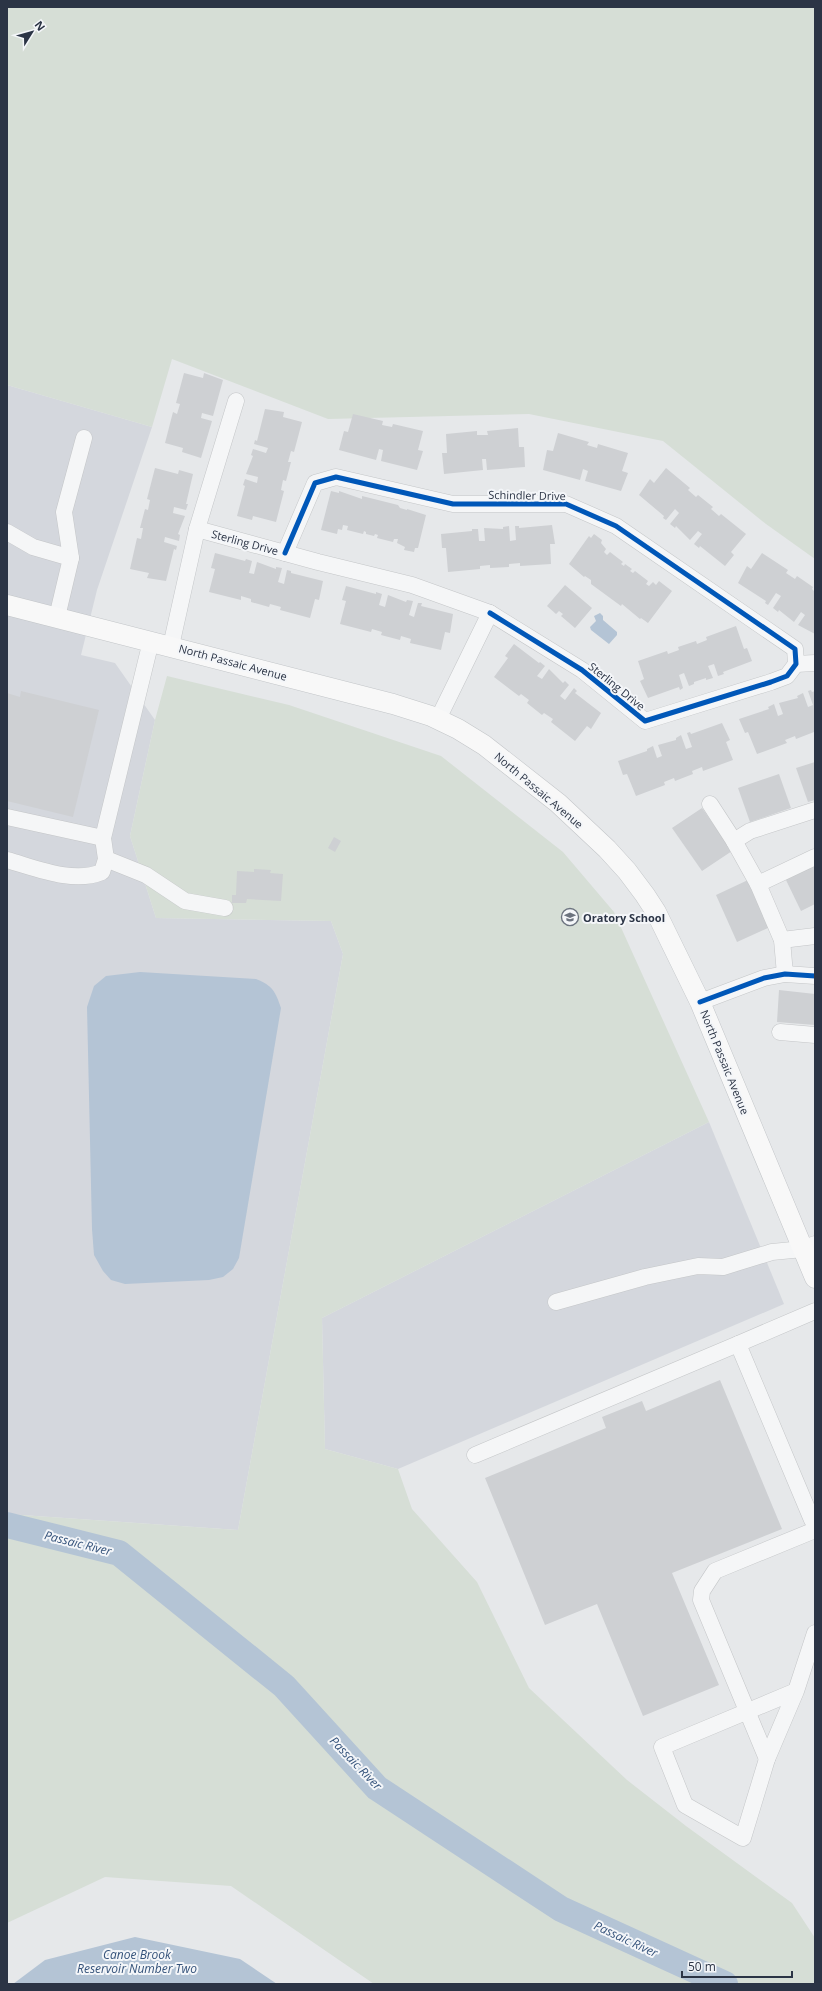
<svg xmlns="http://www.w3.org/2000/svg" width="822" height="1991" viewBox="0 0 822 1991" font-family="'Open Sans',sans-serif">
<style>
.built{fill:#d4d7dd}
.green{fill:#d6ded6}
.water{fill:#b4c4d5}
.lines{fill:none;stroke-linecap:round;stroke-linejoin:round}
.river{stroke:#b4c4d5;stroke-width:26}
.building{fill:#ced0d3}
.minor-casing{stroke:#c4c6c8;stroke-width:17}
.major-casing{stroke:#c2c5c8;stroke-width:21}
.minor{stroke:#f5f6f7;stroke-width:16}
.major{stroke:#f8f8f8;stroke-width:20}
.cycleway-casing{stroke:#f4f6f9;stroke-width:8}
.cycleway{stroke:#0057b8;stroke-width:5}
.labels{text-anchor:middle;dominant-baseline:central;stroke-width:4;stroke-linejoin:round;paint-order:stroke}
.street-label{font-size:11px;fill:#2b3445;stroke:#f4f6f9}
.poi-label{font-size:11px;font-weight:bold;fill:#2b3445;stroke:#f4f6f9;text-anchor:start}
.water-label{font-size:12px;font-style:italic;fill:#34527a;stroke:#f4f6f9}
</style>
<rect width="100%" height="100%" fill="#e6e8ea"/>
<g class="built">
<polygon points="7,385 152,427 97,590 81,655 115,663 155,720 130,836 156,918 331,921 343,954 238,1530 7,1514"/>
<polygon points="709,1122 784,1304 398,1469 325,1449 322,1318"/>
</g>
<g class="green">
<polygon points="7,7 815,7 815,559 766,524 663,441 529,414 328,419 172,359 152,427 7,385"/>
<polygon points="167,676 289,705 441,756 563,852 614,912 709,1122 322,1318 325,1449 398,1469 412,1509 477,1582 529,1688 627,1780 686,1826 792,1903 815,1938 815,1984 374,1984 231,1886 105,1877 7,1923 7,1514 238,1530 343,954 331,921 156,918 130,836 155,720"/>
</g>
<g class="water">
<polygon points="600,613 603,616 603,620 617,632 617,635 609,644 591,630 590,627 596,621 594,616"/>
<path d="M140 972 256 979C273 986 275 991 281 1008L239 1258 233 1269 223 1277 209 1280 125 1284 111 1280 103 1271 94 1255 92 1229 87 1007 94 986 106 976Z"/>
<polygon points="135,1937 240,1959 277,1984 13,1984 45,1960"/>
</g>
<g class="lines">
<polyline class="river" points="7,1525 119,1553 284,1686 377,1788 561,1909 725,1984"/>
</g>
<g class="building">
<polygon points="184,373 203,378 204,373 223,380 213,416 202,413 201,418 212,421 201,458 182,452 183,448 165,443 173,412 177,414 180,404 176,403"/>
<polygon points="265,409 284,412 283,417 302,422 294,452 291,451 288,462 291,462 286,481 283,480 281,490 284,491 276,522 253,516 252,520 237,516 245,486 243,485 245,479 257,483 258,477 246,474 253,456 251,455 253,449 266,453 268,448 254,444 255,440 257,441"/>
<polygon points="353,414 383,421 382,425 392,427 393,424 423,431 418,450 423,451 417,470 381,461 383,450 379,449 376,460 339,450 344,431 348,432"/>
<polygon points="518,428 519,447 524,447 525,467 487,470 486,459 482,459 483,470 444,474 442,453 447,453 446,434 477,431 477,435 488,435 487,431"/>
<polygon points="558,433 589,442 587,445 597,448 598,444 628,453 622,471 628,473 621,491 585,481 588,471 583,469 580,480 543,470 547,450 553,451"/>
<polygon points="155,468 178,474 179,470 193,474 186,504 188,504 186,510 174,507 173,513 185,516 178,534 180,535 179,541 165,537 164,542 177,546 176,550 174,549 166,581 147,578 149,573 130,569 137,538 141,539 143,528 140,528 145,509 148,510 150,500 147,499"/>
<polygon points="666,468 690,488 688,490 696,497 698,495 713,507 711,509 719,516 721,514 746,534 731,552 734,555 725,566 700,546 699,548 694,544 702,534 698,531 690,540 676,526 675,528 670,524 679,513 675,509 666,520 663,518 664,516 639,495 650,479 654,483"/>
<polygon points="331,491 339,493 339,491 362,499 362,496 398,505 400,508 407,510 407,509 426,515 418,548 415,548 414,552 404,550 405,547 397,543 398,539 394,539 393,542 377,538 378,535 375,534 374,536 366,534 366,532 364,531 363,534 347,530 348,526 343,525 342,530 338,529 337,534 321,530"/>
<polygon points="552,525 555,544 550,544 551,564 520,566 520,563 509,564 509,567 490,568 490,565 480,566 480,569 448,572 446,548 442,548 441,534 472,531 472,529 478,529 479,541 485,541 484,528 503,529 503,527 509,526 510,541 516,540 515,526 519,526 519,528"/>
<polygon points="594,534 602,540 601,543 606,549 604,552 607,555 610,552 623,562 621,564 624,566 625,564 632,569 630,571 633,573 635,571 648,581 646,584 649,586 653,582 656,585 659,581 672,591 648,623 641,618 640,619 622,604 621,606 591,584 591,580 585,576 584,577 569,564 589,536 591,538"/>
<polygon points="215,553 245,561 246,559 252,561 249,573 254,574 257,562 276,569 276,567 282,568 278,582 284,584 287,570 291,571 291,573 323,581 319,600 315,599 310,618 280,610 281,607 270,604 269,607 251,602 251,599 241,596 241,600 209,592 215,569 211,568"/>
<polygon points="762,553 788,570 786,573 795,579 797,576 813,587 812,589 815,592 815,634 798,625 805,615 801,612 794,622 779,610 778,612 773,608 781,596 776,593 768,605 765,603 766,601 738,583 747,566 751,569"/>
<polygon points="565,585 592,608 575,628 561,616 563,614 559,611 556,614 547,606"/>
<polygon points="346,586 376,594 376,592 382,594 379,605 385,607 388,595 406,602 407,600 413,601 409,615 414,617 418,603 422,603 421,606 453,614 450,633 445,632 441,650 410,643 411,639 401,636 400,640 381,635 382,632 372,629 371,632 340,624 346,601 342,600"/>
<polygon points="736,626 744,649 747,648 752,661 723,672 724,674 718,676 714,664 708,666 713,678 706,680 706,678 694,682 694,684 689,686 684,673 679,675 683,688 680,690 679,687 648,698 640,681 644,679 638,661 667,651 668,654 679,650 678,647 696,641 697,644 707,640 706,637"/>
<polygon points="514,644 539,663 540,662 545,666 537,676 542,679 549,669 563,683 565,681 569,685 560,696 565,700 574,688 577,691 575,693 601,713 591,729 587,726 575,741 551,722 553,719 544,713 542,715 527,703 529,700 521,694 519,696 494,677 508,658 505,656"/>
<polygon points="811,690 812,692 815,691 814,732 796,739 795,736 785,740 787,743 757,754 748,732 745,733 739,719 769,709 768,707 774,704 778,716 783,714 779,703 798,698 797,696 803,693 808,707 813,705 808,691"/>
<polygon points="21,691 99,710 73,817 7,801 7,693 20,697"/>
<polygon points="722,723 730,740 726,742 733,760 703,771 702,767 692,771 693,774 675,781 674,778 664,782 665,785 636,796 627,774 623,775 618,761 647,751 647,749 653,746 657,758 662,756 658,745 676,740 676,738 681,735 686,749 692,747 687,733 690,732 691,734"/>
<polygon points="815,762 815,800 808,802 796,768"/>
<polygon points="779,774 791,808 750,822 738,788"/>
<polygon points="702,808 732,851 702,871 672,828"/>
<polygon points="334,837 341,841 335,852 328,848"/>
<polygon points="815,865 815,904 801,911 785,878"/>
<polygon points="254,869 271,870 270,873 283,874 281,901 247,899 246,903 232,903 232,895 236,895 237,871 254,872"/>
<polygon points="748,880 770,927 737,942 716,895"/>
<polygon points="779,990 815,994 815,1025 777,1022"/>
<polygon points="720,1380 782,1529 672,1573 719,1685 643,1716 597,1604 545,1625 485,1478 606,1428 602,1417 642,1401 646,1411"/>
</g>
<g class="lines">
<g class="minor-casing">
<g id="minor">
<polyline points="236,401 197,529 318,562 412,585 490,613 438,719"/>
<polyline points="7,532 33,547 71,558 57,617"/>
<polyline points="285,553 315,483 336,477 453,504 566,504 616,526 795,649 796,664 787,676 771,682 645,721 582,670 490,613"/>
<polyline points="71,558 64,512 84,438"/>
<polyline points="171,646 197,529"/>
<polyline points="796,664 815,663"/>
<polyline points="710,804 734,841 758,884 782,940 785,974"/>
<polyline points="7,817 103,838"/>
<polyline points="734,841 750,831 815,810"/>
<polyline points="106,859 146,875 185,901 225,908"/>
<path d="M7 860C36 868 73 884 102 872L106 859 103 838 151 641"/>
<polyline points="758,884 815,857"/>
<polyline points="782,940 815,936"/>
<polyline points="700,1002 764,978 785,974 815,976"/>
<polyline points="780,1032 815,1035"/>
<polyline points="556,1302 645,1277 698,1266 723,1267 772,1252 803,1249 815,1244"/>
<polyline points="815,1311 738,1344 812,1520 815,1522"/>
<polyline points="475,1455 738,1344"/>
<polyline points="796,1691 662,1747 685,1805 743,1838 767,1759 796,1691 815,1633"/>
<polyline points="767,1759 701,1600 702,1591 715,1571 815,1530"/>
</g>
</g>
<g class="major-casing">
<polyline id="major" points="7,605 393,704 431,716 458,729 484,745 558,803 607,849 627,871 645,895 656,912 700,1002 815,1278"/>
</g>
<use href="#minor" class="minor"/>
<use href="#major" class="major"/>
<g class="cycleway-casing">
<g id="cycleway">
<polyline points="285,553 315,483 336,477 453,504 566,504 616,526 795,649 796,664 787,676 771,682 645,721 582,670 490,613"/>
<polyline points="700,1002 764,978 785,974 815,976"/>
</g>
</g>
<use href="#cycleway" class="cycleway"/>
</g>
<defs>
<g id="school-ring" transform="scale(0.9)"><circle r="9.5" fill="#f4f6f9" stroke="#6c737f" stroke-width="1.5"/><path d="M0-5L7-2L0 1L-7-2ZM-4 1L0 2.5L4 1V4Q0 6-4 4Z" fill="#6c737f"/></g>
</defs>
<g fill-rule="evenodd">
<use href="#school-ring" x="570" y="917"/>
</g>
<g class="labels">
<g class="street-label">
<text transform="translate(527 495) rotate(1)">Schindler Drive</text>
<text transform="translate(245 542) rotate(15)">Sterling Drive</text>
<text transform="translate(233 662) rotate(15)">North Passaic Avenue</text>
<text transform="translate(617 686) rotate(39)">Sterling Drive</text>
<text transform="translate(539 790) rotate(40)">North Passaic Avenue</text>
<text transform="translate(725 1062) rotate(68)">North Passaic Avenue</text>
</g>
<g class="poi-label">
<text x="583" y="917">Oratory School</text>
</g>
<g class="water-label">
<text transform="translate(78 1543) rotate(14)">Passaic River</text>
<text transform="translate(356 1763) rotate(46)">Passaic River</text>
<text transform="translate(626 1939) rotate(25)">Passaic River</text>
<text x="137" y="1954">Canoe Brook<tspan x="137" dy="14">Reservoir Number Two</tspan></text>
</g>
</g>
<rect width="822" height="1991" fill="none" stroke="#2b3445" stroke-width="16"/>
<g transform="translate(32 32) rotate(53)" stroke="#f4f6f9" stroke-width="3" paint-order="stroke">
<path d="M0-3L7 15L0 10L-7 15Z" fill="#2b3445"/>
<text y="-6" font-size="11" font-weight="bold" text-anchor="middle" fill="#2b3445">N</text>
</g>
<path d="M682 1971v6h110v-6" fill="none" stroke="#2b3445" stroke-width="2"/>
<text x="688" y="1971" font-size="12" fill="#2b3445" stroke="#f4f6f9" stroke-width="3" paint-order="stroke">50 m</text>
</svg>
